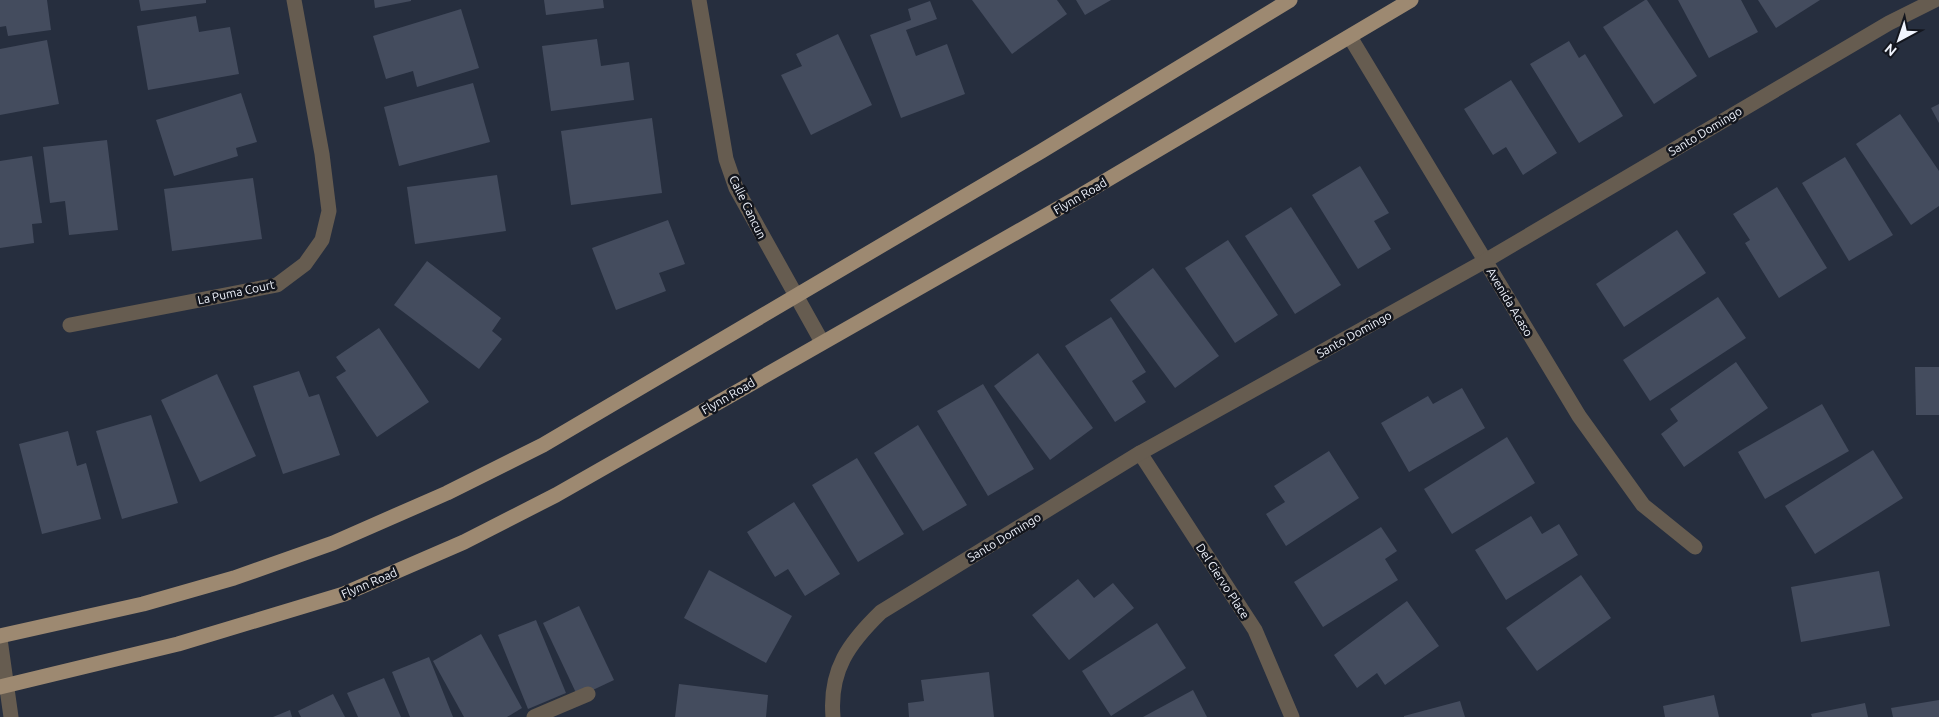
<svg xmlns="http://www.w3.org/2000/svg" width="1939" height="717" viewBox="0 0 1939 717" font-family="Ubuntu,sans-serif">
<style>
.building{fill:#444c5e}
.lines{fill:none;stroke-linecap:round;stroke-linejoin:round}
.minor{stroke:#665c50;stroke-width:15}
.major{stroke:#9d8971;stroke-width:15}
.labels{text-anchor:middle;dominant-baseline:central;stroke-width:5;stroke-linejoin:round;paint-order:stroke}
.street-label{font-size:12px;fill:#f1f5fe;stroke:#13161e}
</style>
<rect width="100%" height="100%" fill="#262e3e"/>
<g class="building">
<polygon points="0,0 47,0 51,30 8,36 6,26 0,27"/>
<polygon points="139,0 206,0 206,3 141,11"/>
<polygon points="374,0 411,0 411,1 375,8"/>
<polygon points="544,0 603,0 604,8 546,15"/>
<polygon points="972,0 1057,0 1067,14 1012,54"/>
<polygon points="1076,0 1111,0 1085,15"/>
<polygon points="1645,0 1647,0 1697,76 1654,104 1603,27"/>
<polygon points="1678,0 1741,0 1758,32 1709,58"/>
<polygon points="1758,0 1820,0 1776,28"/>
<polygon points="930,1 937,19 906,30 916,56 947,44 965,94 901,118 870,35 911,20 908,9"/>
<polygon points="461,9 479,68 417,87 413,71 386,79 373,36"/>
<polygon points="196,16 199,32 230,27 239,74 148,90 137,26"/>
<polygon points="838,34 872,105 811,135 781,75 802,66 796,54"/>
<polygon points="597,39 601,66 629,62 634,100 551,111 542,46"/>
<polygon points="47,40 59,104 0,115 0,49"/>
<polygon points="1569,41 1579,58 1585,54 1623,116 1579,143 1530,64"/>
<polygon points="1511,80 1557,153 1523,175 1506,147 1493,155 1464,109"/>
<polygon points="473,83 490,142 399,166 384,107"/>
<polygon points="241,93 257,142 236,148 238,156 174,176 156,120"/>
<polygon points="1939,104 1939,123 1931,108"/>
<polygon points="1900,114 1939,171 1939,206 1911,225 1856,144"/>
<polygon points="652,118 662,193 571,205 561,131"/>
<polygon points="107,140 118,230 69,235 65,201 50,203 43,147"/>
<polygon points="32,156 42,223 32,224 34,243 0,248 0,161"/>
<polygon points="1845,157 1893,235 1849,261 1802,183"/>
<polygon points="1360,166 1389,213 1374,221 1391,249 1358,269 1312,195"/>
<polygon points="497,175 506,231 415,244 407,187"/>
<polygon points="253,178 262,239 172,251 164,189"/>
<polygon points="1777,187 1827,268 1779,298 1745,243 1750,240 1733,214"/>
<polygon points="1291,207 1341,285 1295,314 1245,236"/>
<polygon points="668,220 685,264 659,273 666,291 616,310 592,248"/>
<polygon points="1677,230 1706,273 1624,327 1596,284"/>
<polygon points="1228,240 1278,315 1235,343 1185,268"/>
<polygon points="427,261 501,318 492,331 502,339 479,369 394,305"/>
<polygon points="1153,268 1219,356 1175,388 1110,300"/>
<polygon points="1718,297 1746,338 1650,401 1623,360"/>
<polygon points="1111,317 1146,372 1132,381 1146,402 1115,422 1065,346"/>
<polygon points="379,328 429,402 377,437 336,377 346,371 336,357"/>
<polygon points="1038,353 1093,428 1050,460 994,386"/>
<polygon points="1736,362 1768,408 1684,467 1661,434 1678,421 1670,409"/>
<polygon points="1915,367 1939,367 1939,415 1916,415"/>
<polygon points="299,371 309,397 319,394 340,455 283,474 253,386"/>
<polygon points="217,374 256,456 200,482 161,400"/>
<polygon points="983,384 1034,469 988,496 937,411"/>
<polygon points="1462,388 1485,428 1409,472 1381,423 1428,396 1433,404"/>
<polygon points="1822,404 1849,451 1765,499 1738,452"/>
<polygon points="151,415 178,503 122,519 96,431"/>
<polygon points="918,425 967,505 923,531 874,453"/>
<polygon points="68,431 77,466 86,463 101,519 42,534 19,444"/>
<polygon points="1507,437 1535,483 1452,534 1424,489"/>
<polygon points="1873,450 1903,498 1815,554 1785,506"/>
<polygon points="1329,451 1359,498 1286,546 1266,514 1285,502 1274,486"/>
<polygon points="857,458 904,534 858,562 812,485"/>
<polygon points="794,502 840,574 805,596 788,569 775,577 747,532"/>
<polygon points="1531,516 1542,534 1559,524 1578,555 1506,600 1475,550"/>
<polygon points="1381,527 1397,551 1385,559 1398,580 1323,627 1294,582"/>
<polygon points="709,570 792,616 766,663 684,618"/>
<polygon points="1879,571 1890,626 1801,642 1791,587"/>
<polygon points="1581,575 1611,618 1537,671 1506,628"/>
<polygon points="1078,579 1094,598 1113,583 1134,608 1069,660 1032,615"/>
<polygon points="1407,601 1439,646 1385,685 1377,673 1357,688 1334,655"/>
<polygon points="579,606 614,680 578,697 543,623"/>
<polygon points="536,620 566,693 528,709 498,635"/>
<polygon points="1157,623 1186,668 1111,716 1082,671"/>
<polygon points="481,634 522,708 507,717 464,717 433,661"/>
<polygon points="429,657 453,717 410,717 392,672"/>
<polygon points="989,672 994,717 909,717 908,703 924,701 921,680"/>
<polygon points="384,678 401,717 358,717 347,693"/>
<polygon points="679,684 768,695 766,717 675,717"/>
<polygon points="1193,690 1207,717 1143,717"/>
<polygon points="333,694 345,717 301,717 298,711"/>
<polygon points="1714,695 1719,717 1665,717 1663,706"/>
<polygon points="1939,700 1939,717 1893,717 1891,708"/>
<polygon points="1460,701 1465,717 1404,717 1404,716"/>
<polygon points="1865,703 1868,717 1812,717 1811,714"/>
<polygon points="290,710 292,717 273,717"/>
</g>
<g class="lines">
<g class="minor">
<polyline points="699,0 726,159 736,188 822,342"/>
<polyline points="1350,37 1579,416 1643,505 1695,547"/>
<polyline points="70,325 277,285 305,264 322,240 329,211 322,154 294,0"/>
<polyline points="1140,453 1255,630 1292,717"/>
<polyline points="0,639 11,717"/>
<polyline points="534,717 588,694"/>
<path d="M833 717C829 670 849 643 881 612L1140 453 1485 261 1889 23 1935 0"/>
</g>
<g class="major">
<polyline points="0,636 143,604 234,578 333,543 447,493 543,445 1040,152 1290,0"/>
<polyline points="0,687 178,644 344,594 464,542 556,495 1073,200 1411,0"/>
</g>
</g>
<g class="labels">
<g class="street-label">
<text transform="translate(1705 131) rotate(-31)">Santo Domingo</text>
<text transform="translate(1080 196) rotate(-30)">Flynn Road</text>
<text transform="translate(748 207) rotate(64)">Calle Cancun</text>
<text transform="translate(236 292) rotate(-12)">La Puma Court</text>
<text transform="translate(1510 302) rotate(59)">Avenida Acaso</text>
<text transform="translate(1354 334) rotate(-29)">Santo Domingo</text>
<text transform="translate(728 396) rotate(-30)">Flynn Road</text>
<text transform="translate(1004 537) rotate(-31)">Santo Domingo</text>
<text transform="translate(1223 581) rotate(57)">Del Ciervo Place</text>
<text transform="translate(369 583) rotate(-23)">Flynn Road</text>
</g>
</g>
<g transform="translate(1899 40) rotate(220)" stroke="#13161e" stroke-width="4" paint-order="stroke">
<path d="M0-4L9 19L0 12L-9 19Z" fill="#f1f5fe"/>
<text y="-8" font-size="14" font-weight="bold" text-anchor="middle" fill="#f1f5fe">N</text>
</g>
</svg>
